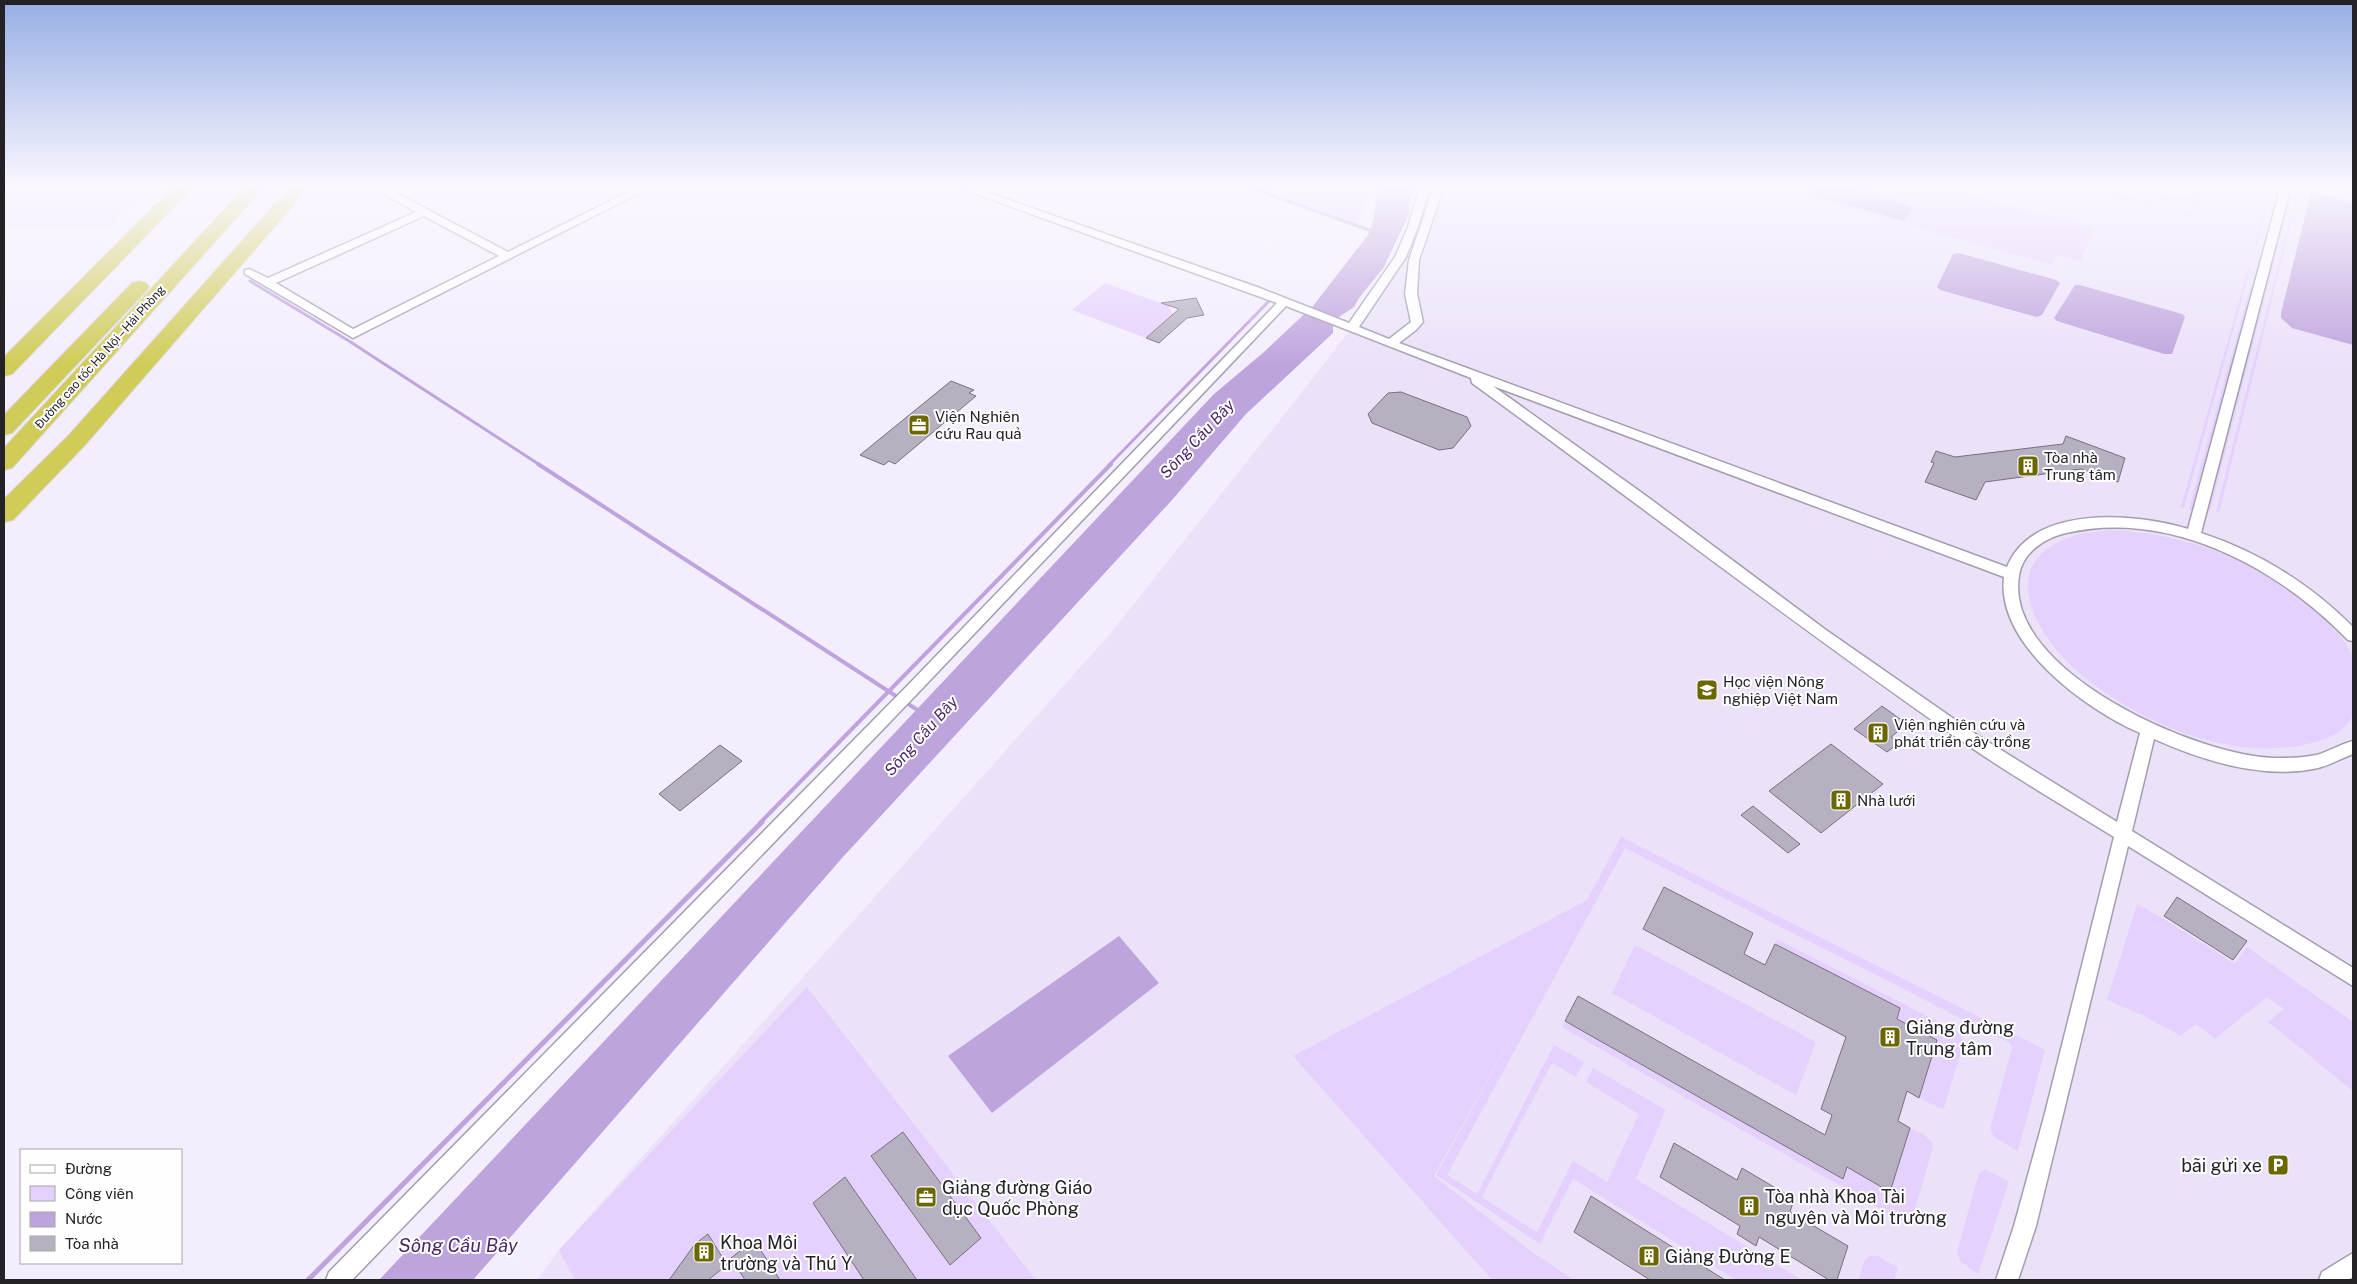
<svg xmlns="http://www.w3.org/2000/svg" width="2357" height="1284" viewBox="0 0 2357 1284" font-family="'Public Sans',sans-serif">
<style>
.built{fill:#ebe1f9}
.green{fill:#e5d1fd}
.water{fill:#bea4dd}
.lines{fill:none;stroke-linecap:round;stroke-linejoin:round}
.stream-far2{stroke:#bea4dd;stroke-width:3}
.stream-far1{stroke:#bea4dd;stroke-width:4}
.stream{stroke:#bea4dd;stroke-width:5}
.building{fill:#b7b0c0;stroke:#77707f}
.minor-casing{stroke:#a49dad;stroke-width:3}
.motorway-casing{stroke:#d8d7d8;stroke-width:2}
.minor{fill:#fff;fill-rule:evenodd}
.motorway{fill:#d0cc57;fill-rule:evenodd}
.labels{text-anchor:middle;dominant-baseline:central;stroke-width:4;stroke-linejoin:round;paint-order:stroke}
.far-street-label{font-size:12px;fill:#242127;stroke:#fefefe}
.poi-label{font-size:15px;fill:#242127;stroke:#fefefe;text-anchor:start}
.water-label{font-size:16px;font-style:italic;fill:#492669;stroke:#fefefe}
.near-poi-label{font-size:18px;fill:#242127;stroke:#fefefe;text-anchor:start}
.near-water-label{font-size:19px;font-style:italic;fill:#492669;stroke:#fefefe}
</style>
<rect width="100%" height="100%" fill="#f4edfe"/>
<g class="built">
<polygon points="4,186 153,186 111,227 4,228"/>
<polygon points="1443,186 2353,186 2353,1280 537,1280 559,1250 1110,634 1299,396 1426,232"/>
</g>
<g class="green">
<polygon points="1250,186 1373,186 1373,187 1358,226"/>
<polygon points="1768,186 1971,186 1968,194 2095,228 2080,261 2057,255 2052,265"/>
<polygon points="2086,186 2097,186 2195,212 2192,219 2173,213 2174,209 2157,205 2155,209 2110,197 2111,193"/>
<polygon points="2111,186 2135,186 2187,200 2191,191 2203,194 2199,209"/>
<polygon points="2269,186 2273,186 2184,508 2181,507 2248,269 2250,269"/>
<polygon points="2291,186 2294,186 2210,511 2207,510"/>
<polygon points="2298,186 2300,186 2219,513 2216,512"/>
<polygon points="2256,275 2192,511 2189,509 2248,295"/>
<polygon points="1105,283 1169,306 1173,314 1146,338 1072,310"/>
<path d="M2111 530C2189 534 2266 562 2322 617 2333 628 2349 643 2353 659 2355 666 2353 677 2353 685 2353 696 2357 713 2349 722 2337 739 2311 744 2291 747 2219 756 2138 721 2083 676 2042 643 1992 569 2065 539 2079 533 2096 532 2111 530Z"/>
<polygon points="1621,837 2045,1050 2018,1151 1994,1137 1990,1129 2012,1048 2010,1043 1625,848 1447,1175 1477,1194 1554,1045 1584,1062 1576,1077 1552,1063 1482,1197 1537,1232 1573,1161 1607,1182 1639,1114 1586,1082 1593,1068 1666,1110 1636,1179 1802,1280 1736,1280 1573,1179 1540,1244 1436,1175 1542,982 1434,1176 1532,1252 1574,1280 1492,1280 1293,1056 1587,900"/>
<polygon points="2137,904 2164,919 2235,964 2247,947 2353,1022 2353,1091 2268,1022 2284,1009 2267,997 2215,1039 2196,1024 2181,1036 2142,1015 2107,1000"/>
<polygon points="1777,939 1960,1033 1964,1042 1944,1108 1939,1108 1919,1098 1937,1039 1897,1019 1900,1008 1775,944"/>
<polygon points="1635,945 1816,1042 1796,1095 1612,993"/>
<polygon points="807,987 1036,1280 575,1280 559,1250"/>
<path d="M1565 1021 1842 1179 1847 1167 1890 1192 1910 1128C1919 1133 1931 1136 1933 1147L1912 1220 1910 1222 1902 1221 1562 1027Z"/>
<polygon points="1985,1169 2009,1182 1978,1274 1960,1261 1957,1252 1979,1173"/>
<polygon points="1869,1256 1878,1256 1898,1268 1894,1280 1858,1280 1865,1260"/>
</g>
<g class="water">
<polygon points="1378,186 1412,186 1409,214 1384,267 1359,298 1354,307 1333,321 1333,333 1246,414 1172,500 843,857 473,1280 379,1280 1214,394 1264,352 1313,306 1368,235 1373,221"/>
<polygon points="1819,186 1847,186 1911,206 1913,209 1904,221 1810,194"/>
<polygon points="2311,192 2353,202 2353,345 2292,328 2281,318 2281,313"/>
<polygon points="1959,253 2056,280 2060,283 2042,315 2037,317 1940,290 1937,287 1953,254"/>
<polygon points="2075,285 2080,285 2182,314 2185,317 2172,354 2164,354 2057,321 2054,318"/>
<polygon points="1119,936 1159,983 992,1113 948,1056"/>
</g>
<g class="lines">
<g class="stream-far2">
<polyline points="1245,186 1372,231"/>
<polyline points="250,281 349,341 540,465"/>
<polyline points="1109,465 1269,301"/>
</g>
<g class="stream-far1">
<polyline points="538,464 919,711"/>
<polyline points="760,823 1111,464"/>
</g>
<polyline class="stream" points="308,1280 762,822"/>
</g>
<g class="building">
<polygon points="1196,298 1204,315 1187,318 1159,343 1146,338 1179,309 1161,303"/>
<polygon points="951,381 974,390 969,393 976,396 895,464 889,461 884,465 860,455"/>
<polygon points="1401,392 1467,417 1471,426 1453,448 1439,450 1372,423 1368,414 1388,393"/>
<polygon points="2066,436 2125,458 2118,482 2081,469 1985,482 1976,500 1925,482 1934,463 1931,462 1936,451 1955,457 2063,444"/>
<polygon points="1882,706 1907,724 1891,737 1899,743 1887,752 1854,729"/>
<polygon points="1831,744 1883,784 1821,833 1769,791"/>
<polygon points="720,745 742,761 680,811 659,794"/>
<polygon points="1753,806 1800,844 1788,853 1741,815"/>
<polygon points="1664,887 1753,933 1744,954 1765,965 1775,944 1900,1008 1897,1019 1937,1040 1919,1098 1907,1091 1898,1121 1910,1128 1890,1192 1847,1167 1843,1179 1565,1021 1578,996 1825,1135 1832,1115 1821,1109 1846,1037 1643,929"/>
<polygon points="2177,897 2247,941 2233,960 2164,916"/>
<polygon points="903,1132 981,1238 950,1265 871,1156"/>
<polygon points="1674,1143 1737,1180 1742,1168 1794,1199 1790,1212 1848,1246 1837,1280 1829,1280 1759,1237 1756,1246 1737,1234 1740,1226 1660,1177"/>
<polygon points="845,1177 917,1280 864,1280 813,1203"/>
<polygon points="1591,1196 1725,1280 1650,1280 1574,1232"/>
<polygon points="708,1234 727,1265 708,1280 669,1280 695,1244"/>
<polygon points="754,1240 780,1280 745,1280 731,1258"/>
</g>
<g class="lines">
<g class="minor-casing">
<g id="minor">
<path d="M370 186H383L508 252 640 186H653L353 338 245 274V270L249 269 268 278 416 212ZM424 216 499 256 353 329 276 283Z"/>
<path d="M954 186H969L1257 287 1349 323 1395 257 1408 227 1420 186H1430L1418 227 1406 257 1359 327 1389 339 1411 322 1405 294 1409 260 1434 186H1444L1419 260 1417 294 1423 322 1416 330 1399 343 2007 567C2032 504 2136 513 2188 529L2281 186H2291L2201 533C2259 552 2310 584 2353 627V641L2348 640C2277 567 2170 509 2066 533 2044 538 2022 553 2019 576 2003 671 2199 757 2275 758 2288 758 2304 758 2316 755 2328 752 2341 744 2353 741V754C2342 758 2330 765 2318 768 2264 780 2203 761 2154 739L2132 831 2353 968V986L2128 846 2036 1226 2018 1280H1996L2014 1226 2044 1117 2114 837C2064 806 2012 776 1963 742 1796 626 1636 502 1472 383L1471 378 1286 306 917 694 352 1280H326L329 1272 907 686 1277 303ZM1493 386 2004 577C1996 644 2085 709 2140 733L2117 822 1977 735 1826 630 1649 498Z"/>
<polygon points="2353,1253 2353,1277 2348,1280 2319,1280 2322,1272"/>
</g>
</g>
<g class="motorway-casing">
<g id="motorway">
<polygon points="174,186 194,186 12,374 4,376 4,357"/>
<polygon points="246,186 265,186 12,468 4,470 4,448"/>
<polygon points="291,186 310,186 85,445 13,520 4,522 4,499 69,435"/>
<polygon points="139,281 146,283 149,287 146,291 12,433 4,435 4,415 132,283"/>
</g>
</g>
<use href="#minor" class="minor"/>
<use href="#motorway" class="motorway"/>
</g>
<linearGradient id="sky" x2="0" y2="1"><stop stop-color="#97aee4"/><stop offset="0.51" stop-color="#faf7ff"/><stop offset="1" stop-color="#faf7ff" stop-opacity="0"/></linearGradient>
<rect width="2357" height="366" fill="url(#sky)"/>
<defs>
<g id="office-square" transform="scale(1.125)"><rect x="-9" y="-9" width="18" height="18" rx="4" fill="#6a6600" stroke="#fefefe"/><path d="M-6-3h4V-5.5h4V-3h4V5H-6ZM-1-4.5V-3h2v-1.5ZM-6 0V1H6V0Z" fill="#fff"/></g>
<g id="building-square" transform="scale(1.125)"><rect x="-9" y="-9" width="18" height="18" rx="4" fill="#6a6600" stroke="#fefefe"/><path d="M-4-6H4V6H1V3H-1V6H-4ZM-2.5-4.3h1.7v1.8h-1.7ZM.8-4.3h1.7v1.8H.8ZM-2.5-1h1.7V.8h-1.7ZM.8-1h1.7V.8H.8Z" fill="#fff"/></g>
<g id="university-square" transform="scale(1.125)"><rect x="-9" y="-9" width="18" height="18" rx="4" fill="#6a6600" stroke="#fefefe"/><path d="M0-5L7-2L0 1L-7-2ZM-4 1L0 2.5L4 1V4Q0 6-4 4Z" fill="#fff"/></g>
<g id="parking-square" transform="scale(1.125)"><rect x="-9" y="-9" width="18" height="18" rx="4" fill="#6a6600" stroke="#fefefe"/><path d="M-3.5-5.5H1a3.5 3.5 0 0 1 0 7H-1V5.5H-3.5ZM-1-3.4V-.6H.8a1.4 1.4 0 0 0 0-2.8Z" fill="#fff"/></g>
</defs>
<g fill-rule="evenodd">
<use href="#office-square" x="919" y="425"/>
<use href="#building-square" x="2028" y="466"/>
<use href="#university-square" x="1707" y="690"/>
<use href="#building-square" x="1878" y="733"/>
<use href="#building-square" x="1841" y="800"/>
<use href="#building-square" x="1890" y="1037"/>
<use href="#parking-square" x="2278" y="1165"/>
<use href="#office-square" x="926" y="1197"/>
<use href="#building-square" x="1749" y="1206"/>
<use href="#building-square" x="704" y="1252"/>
<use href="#building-square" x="1649" y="1256"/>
</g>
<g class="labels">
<g class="far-street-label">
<text transform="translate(100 357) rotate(-48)">Đường cao tốc Hà Nội – Hải Phòng</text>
</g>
<g class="poi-label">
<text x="935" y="416">Viện Nghiên<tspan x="935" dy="17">cứu Rau quả</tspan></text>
<text x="2044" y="457">Tòa nhà<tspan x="2044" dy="17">Trung tâm</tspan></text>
<text x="1723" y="681">Học viện Nông<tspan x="1723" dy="17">nghiệp Việt Nam</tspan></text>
<text x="1894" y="724">Viện nghiên cứu và<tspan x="1894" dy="17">phát triển cây trồng</tspan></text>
<text x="1857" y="800">Nhà lưới</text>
</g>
<g class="water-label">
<text transform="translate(1197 439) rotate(-47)">Sông Cầu Bây</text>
<text transform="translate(921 736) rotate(-48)">Sông Cầu Bây</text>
</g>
<g class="near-poi-label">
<text x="1906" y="1027">Giảng đường<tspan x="1906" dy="21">Trung tâm</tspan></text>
<text x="2262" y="1165" text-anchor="end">bãi gửi xe</text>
<text x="942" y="1187">Giảng đường Giáo<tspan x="942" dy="21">dục Quốc Phòng</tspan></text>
<text x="1765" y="1196">Tòa nhà Khoa Tài<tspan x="1765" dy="21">nguyên và Môi trường</tspan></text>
<text x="720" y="1242">Khoa Môi<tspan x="720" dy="21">trường và Thú Y</tspan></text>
<text x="1665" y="1256">Giảng Đường E</text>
</g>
<g class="near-water-label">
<text x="458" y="1245">Sông Cầu Bây</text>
</g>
</g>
<rect width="2357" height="1284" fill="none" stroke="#242127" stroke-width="10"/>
<rect x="20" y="1149" width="162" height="115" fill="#fefefe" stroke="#a7a6a8"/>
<rect x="30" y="1165" width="25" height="8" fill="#ffffff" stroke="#a7a6a8"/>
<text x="65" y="1174" font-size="15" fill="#242127">Đường</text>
<rect x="30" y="1186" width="25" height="15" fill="#e5d1fd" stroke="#a7a6a8"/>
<text x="65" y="1199" font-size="15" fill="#242127">Công viên</text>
<rect x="30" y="1212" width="25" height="15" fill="#bea4dd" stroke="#a7a6a8"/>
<text x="65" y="1224" font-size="15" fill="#242127">Nước</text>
<rect x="30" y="1236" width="25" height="15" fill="#b7b0c0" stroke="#a7a6a8"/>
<text x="65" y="1249" font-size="15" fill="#242127">Tòa nhà</text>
</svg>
